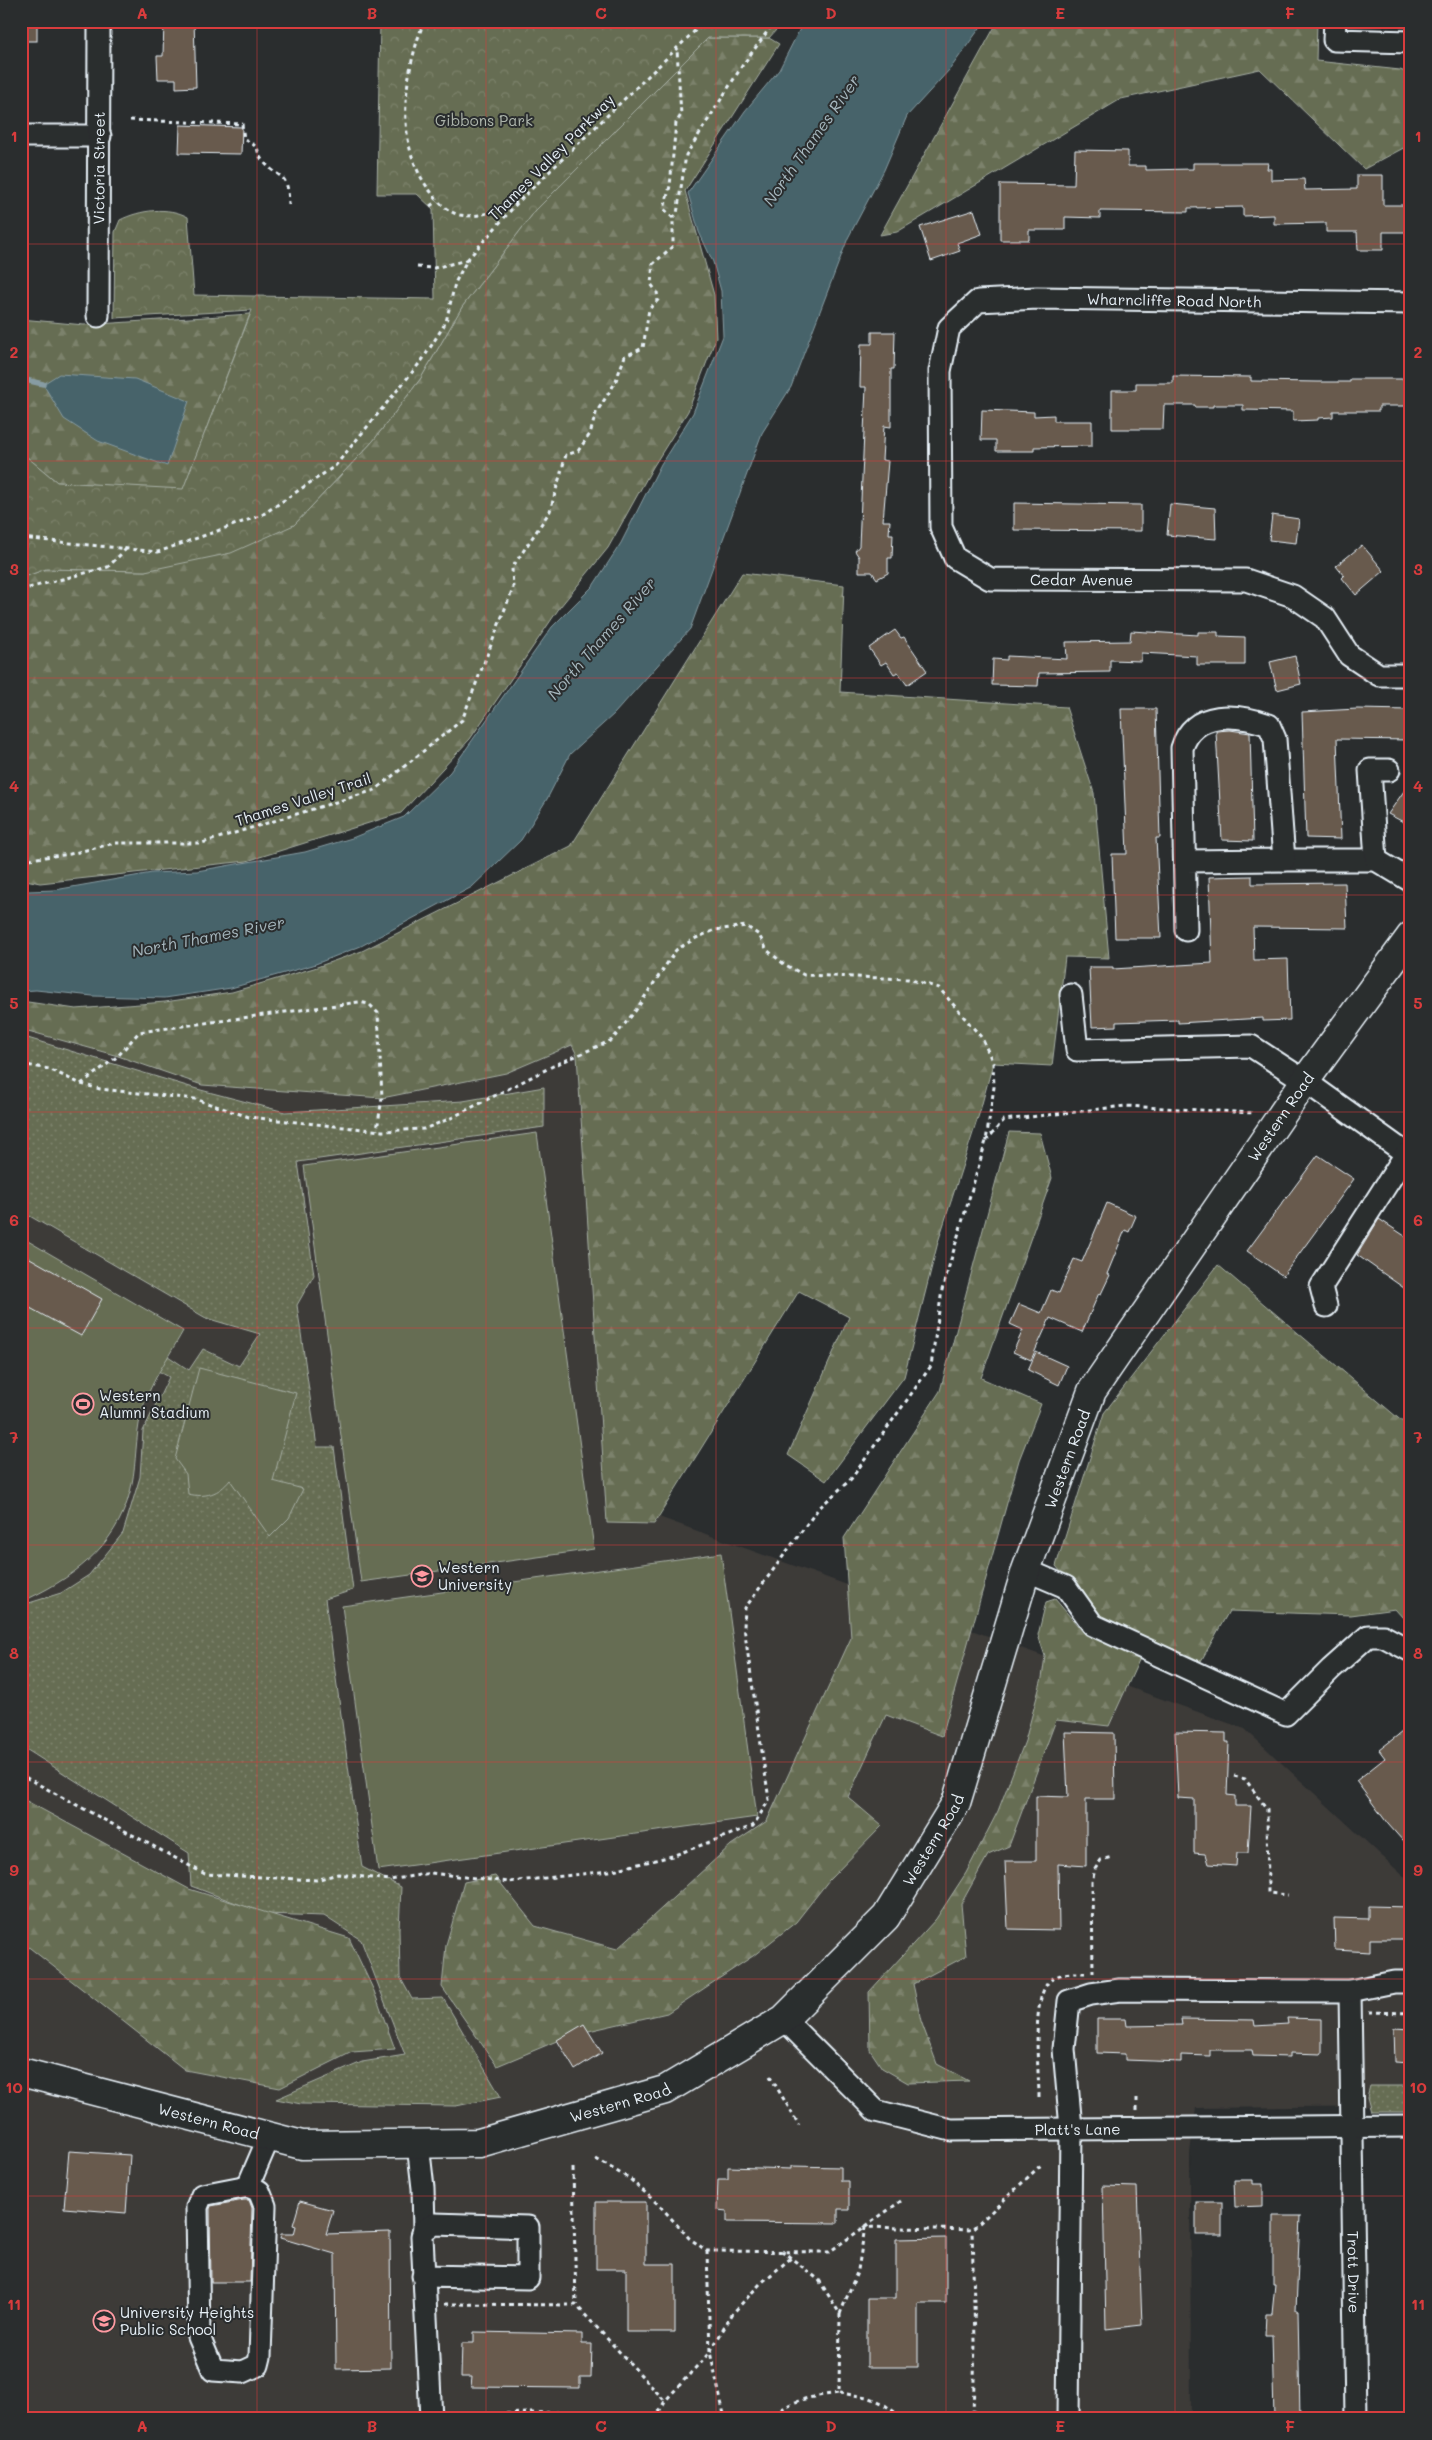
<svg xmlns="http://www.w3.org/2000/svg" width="1432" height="2440" viewBox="0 0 1432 2440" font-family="Mali,sans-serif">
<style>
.built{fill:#3c3a38}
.grass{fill:url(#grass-dots);stroke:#a7afa5}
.forest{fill:url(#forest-firs);stroke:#a7afa5}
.park{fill:url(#park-crowns);stroke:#a7afa5}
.pitch{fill:#666d52;stroke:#a7afa5}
.water{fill:#46636a;stroke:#879ca3}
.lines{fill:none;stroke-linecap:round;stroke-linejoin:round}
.stream{stroke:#879ca3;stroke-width:5.5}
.building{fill:#675a4e;stroke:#e8f1f8}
.minor-casing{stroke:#e8f1f8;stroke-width:25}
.major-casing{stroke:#e8f1f8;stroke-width:31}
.path{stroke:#e8f1f8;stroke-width:3;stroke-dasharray:4 4;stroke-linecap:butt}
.minor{stroke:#2a2d2e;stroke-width:21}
.major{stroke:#2a2d2e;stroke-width:28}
.grid{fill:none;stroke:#d83c3d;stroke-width:1;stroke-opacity:0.55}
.labels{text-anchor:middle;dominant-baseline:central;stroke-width:4;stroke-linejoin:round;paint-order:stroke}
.park-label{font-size:15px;fill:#aeb6ad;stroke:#2a2d2e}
.street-label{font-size:15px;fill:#e8f1f8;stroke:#2a2d2e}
.poi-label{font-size:15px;fill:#e8f1f8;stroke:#2a2d2e;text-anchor:start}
.water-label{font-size:16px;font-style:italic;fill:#a7b8bf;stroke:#2a2d2e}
.neatline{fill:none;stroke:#d83c3d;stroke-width:2}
.grid-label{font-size:16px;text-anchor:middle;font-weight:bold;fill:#d83c3d}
</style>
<defs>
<pattern id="grass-dots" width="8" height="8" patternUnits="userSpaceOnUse" patternTransform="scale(1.25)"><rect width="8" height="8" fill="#666d52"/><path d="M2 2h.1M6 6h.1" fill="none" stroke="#7c826c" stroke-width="1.8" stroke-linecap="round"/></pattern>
<pattern id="forest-firs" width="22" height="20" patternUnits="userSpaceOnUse" patternTransform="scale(1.25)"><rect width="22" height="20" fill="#666d52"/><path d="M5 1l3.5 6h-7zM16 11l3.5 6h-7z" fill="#7c826c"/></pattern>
<pattern id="park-crowns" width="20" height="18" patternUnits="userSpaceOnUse" patternTransform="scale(1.25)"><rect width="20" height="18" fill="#666d52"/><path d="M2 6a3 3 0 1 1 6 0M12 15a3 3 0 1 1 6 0" fill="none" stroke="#7c826c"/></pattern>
</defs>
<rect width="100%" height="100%" fill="#2a2d2e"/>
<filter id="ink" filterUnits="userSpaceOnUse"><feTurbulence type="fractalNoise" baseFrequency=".02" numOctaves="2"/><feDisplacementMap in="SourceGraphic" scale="10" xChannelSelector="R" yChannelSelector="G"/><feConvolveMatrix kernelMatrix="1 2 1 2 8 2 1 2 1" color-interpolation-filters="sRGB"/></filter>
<g filter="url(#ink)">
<polygon class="built" points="566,871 623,1504 1245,1729 1411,1883 1411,2106 1196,2108 1190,2153 1191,2419 21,2419 21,1018 296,988"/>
<g class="grass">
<polygon points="21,1036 197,1089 285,1112 463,1101 544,1087 544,1127 298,1162 314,1275 297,1305 317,1447 334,1447 353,1590 325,1599 362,1867 401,1887 399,1929 400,1977 412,1999 443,1998 501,2097 456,2106 301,2104 276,2099 362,2062 405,2055 361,1940 324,1916 265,1914 191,1886 189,1853 21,1746 21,1619 29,1603 61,1593 89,1575 123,1533 140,1477 143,1431 169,1377 93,1334 165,1354 189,1370 203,1349 239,1366 260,1334 206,1318 21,1211"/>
<polygon points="1370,2086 1411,2086 1411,2112 1371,2112 1367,2097"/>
</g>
<g class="forest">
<polygon points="998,21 1317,21 1316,61 1400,70 1411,74 1411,144 1364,169 1260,69 1121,99 897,232 880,235"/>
<polygon points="708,38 769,38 779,44 685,191 714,295 716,338 688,411 653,467 608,548 560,607 470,739 401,813 247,861 40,883 21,879 21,578 46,569 145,571 294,525 373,441 421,378 462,307 535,211"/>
<polygon points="250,314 183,490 57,482 21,452 21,319 84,325"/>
<polygon points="742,573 844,585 840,692 1066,707 1094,793 1109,958 1065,957 1052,1066 993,1063 980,1111 938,1242 904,1377 826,1481 788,1455 849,1317 799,1291 654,1524 607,1523 577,1055 572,1045 506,1073 382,1098 202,1085 118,1056 21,1029 21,1001 76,1009 165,1002 232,992 314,968 362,951 571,846"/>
<polygon points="1009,1132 1040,1133 1052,1178 981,1378 1041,1404 1019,1460 942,1736 886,1715 848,1797 882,1826 829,1880 796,1922 753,1956 667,2013 571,2035 497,2066 442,1987 446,1945 464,1882 495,1876 535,1926 617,1949 731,1845 767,1821 851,1638 844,1538 940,1391"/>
<polygon points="1218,1265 1411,1429 1411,1627 1395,1609 1351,1615 1229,1611 1201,1661 1099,1617 1056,1566 1104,1413"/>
<polygon points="1055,1599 1084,1633 1140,1658 1109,1726 1056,1720 1009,1846 988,1855 961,1904 966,1956 913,1984 921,2021 937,2064 969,2081 908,2083 882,2068 870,2050 869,1992 936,1919 966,1873 998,1811 1025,1741 1042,1678 1045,1656 1038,1635 1046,1602"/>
<polygon points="21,1798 189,1889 349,1938 374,1991 395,2049 352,2052 280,2088 185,2070 21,1941"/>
</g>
<path class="park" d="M380 21H784L769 38H708L535 211 462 307 421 378 373 441 294 525 231 553 145 571 46 569 21 578V452L57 482 183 489 252 310 114 318 115 232 120 220C140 210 168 206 188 217L194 295 435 299 433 209 417 194H377Z"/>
<g class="pitch">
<polygon points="537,1133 594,1549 361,1582 304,1166"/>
<path d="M21 1237 183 1331C167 1360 144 1391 139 1424 135 1447 136 1470 130 1492 116 1548 70 1580 21 1602Z"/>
<path d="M199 1368 296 1393 273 1481 303 1489 289 1518 270 1537 230 1480C219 1494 205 1498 188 1494L186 1474 175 1459Z"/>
<polygon points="721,1553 757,1817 378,1870 342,1606"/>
</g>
<g class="water">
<polygon points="804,21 985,21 950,69 907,116 884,170 848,238 791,387 762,433 690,629 614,714 570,754 547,799 521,840 472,887 361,946 313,965 231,988 165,998 93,996 36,990 21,991 21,889 28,891 55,890 152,873 197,871 305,852 352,838 404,817 450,772 552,627 593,586 621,543 661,464 693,413 723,336 721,291 713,262 699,232 688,193 745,111 779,70"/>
<polygon points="59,374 135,379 189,401 167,466 98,441 64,419 43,384"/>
</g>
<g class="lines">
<polyline class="stream" points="21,379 43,384"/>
</g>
<g class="building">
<rect x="21" y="21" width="16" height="20"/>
<polygon points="164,21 194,21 196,87 176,88 176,79 158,79 157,56 163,56"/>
<polygon points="180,125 242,127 241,154 179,153"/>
<polygon points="1075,150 1128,151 1128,166 1146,166 1146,170 1193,169 1193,163 1268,163 1267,169 1271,169 1271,180 1304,179 1305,190 1357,189 1357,175 1383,175 1383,205 1411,205 1411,232 1383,232 1383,250 1358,250 1357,232 1326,232 1326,223 1274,224 1274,215 1243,216 1243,207 1188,208 1188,212 1100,211 1100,218 1065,217 1065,230 1029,230 1029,240 1000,240 1000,184 1074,185"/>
<polygon points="974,210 982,234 957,243 960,251 931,261 920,227"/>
<polygon points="872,332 895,332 894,369 891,369 891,427 884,426 882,460 888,461 883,521 890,521 889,534 893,534 892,558 888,558 888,573 877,579 872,572 859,572 859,557 855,551 859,546 866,387 860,387 861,344 872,344"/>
<polygon points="1173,376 1251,377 1251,381 1318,382 1350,382 1350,379 1411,379 1411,406 1379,406 1379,411 1333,411 1333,417 1318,418 1318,420 1293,421 1293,411 1243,410 1243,405 1213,405 1213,407 1195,407 1195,405 1164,405 1163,429 1112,429 1112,390 1136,390 1136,383 1173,383"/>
<polygon points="982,410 1034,412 1034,416 1054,415 1054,421 1092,421 1092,446 1034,447 1034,451 996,451 996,440 981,440"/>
<polygon points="1014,503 1141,505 1141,531 1014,530"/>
<polygon points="1170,504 1215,508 1216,539 1167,535"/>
<polygon points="1272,515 1299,519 1296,543 1269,540"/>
<polygon points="1362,545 1384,571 1356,595 1342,578 1344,576 1336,566"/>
<polygon points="895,630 901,638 904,637 927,671 907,685 898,672 894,674 886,662 881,665 869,648"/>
<polygon points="1131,631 1198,635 1198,632 1218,632 1218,636 1245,637 1245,665 1197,665 1197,656 1141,653 1141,661 1110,660 1110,672 1039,673 1038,686 992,685 993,659 1007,660 1007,656 1067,659 1066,642 1130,641"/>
<polygon points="1295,656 1301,684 1277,690 1270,662"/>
<polygon points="1121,709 1156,709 1160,838 1156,838 1161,938 1115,938 1112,854 1127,854"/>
<polygon points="1357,709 1411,710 1411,740 1337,739 1341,839 1306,838 1302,712"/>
<polygon points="1230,730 1250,733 1253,841 1222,840 1216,731"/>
<polygon points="1411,781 1411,826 1388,814"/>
<polygon points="1252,876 1252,884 1345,883 1347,928 1253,927 1254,960 1288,959 1290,1020 1263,1021 1263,1018 1178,1023 1178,1020 1116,1022 1116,1026 1092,1027 1089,967 1113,967 1113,969 1212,963 1209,877"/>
<polygon points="1318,1155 1354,1179 1283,1276 1247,1251"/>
<polygon points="1107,1203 1136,1216 1129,1232 1125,1230 1107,1274 1110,1275 1101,1294 1099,1293 1082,1332 1050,1318 1031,1360 1013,1352 1023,1330 1010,1324 1019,1304 1041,1313 1051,1290 1059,1293 1074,1259 1082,1262"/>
<polygon points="1379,1219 1411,1240 1411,1293 1357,1255"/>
<polygon points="21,1253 102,1299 81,1336 21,1303"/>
<polygon points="1036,1352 1067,1366 1059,1385 1028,1370"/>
<polygon points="1411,1725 1411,1850 1388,1824 1356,1781 1385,1758 1379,1750"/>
<polygon points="1065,1732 1114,1733 1115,1799 1086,1799 1086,1866 1058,1864 1059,1930 1008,1929 1005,1861 1036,1861 1036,1796 1068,1797"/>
<polygon points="1175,1732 1226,1733 1226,1742 1229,1742 1227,1795 1235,1796 1235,1806 1251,1806 1248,1853 1237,1853 1236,1866 1208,1864 1205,1854 1194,1853 1194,1799 1178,1798"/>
<polygon points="1368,1906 1411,1907 1411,1939 1370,1939 1370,1952 1335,1950 1334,1918 1368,1919"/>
<polygon points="1287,2018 1322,2019 1322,2054 1290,2053 1290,2057 1253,2056 1252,2050 1210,2050 1210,2056 1181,2055 1181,2062 1125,2060 1125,2054 1097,2053 1097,2019 1126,2019 1127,2026 1182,2025 1181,2019 1254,2020 1255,2026 1288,2024"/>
<polygon points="584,2024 602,2053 575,2070 557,2040"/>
<polygon points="1394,2028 1411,2029 1411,2063 1395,2062"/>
<polygon points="69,2151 130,2155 126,2213 64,2208"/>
<polygon points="791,2166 841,2167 841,2181 849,2181 849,2209 838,2209 838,2223 727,2222 727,2211 717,2210 718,2179 728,2179 728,2167 791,2169"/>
<polygon points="1234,2180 1253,2180 1253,2184 1263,2184 1263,2206 1235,2207"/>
<polygon points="1103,2186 1137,2187 1142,2325 1106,2329"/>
<polygon points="244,2200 249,2200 252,2208 250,2282 211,2282 210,2209 211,2206"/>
<polygon points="300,2201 333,2210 326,2234 390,2232 391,2368 336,2369 335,2254 280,2238 281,2234 294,2234 296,2226 293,2225"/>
<polygon points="596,2202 646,2202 646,2264 675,2264 675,2332 626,2332 626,2269 596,2269"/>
<rect x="1196" y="2202" width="26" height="33"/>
<polygon points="1273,2216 1300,2216 1296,2310 1298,2310 1300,2419 1274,2419 1272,2335 1265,2335 1266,2314 1272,2314 1275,2284 1273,2284"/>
<polygon points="946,2238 946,2303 918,2303 918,2367 867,2367 867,2298 896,2298 896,2239"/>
<polygon points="474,2332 582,2334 582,2344 592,2344 591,2377 580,2377 580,2388 471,2387 472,2377 461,2377 462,2343 474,2343"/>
</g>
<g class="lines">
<g class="minor-casing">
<g id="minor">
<polyline points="1335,21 1334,40 1411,42"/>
<polyline points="21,136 100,136"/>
<path id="s1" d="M1411 303 1037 298 978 301 949 328 940 371 941 527 955 558 990 579 1246 580 1293 596 1325 618 1349 655 1379 675H1411"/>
<path id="s2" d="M98 316 99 21"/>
<polyline points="1284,860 1376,860 1411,881"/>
<polyline points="1376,860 1370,770 1389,770"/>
<path d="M1186 861 1284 860 1275 739 1269 725C1237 714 1194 709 1182 748L1186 930"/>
<polyline points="1071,995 1077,1050 1251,1046 1305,1081 1411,1157"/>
<polyline points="1326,1306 1321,1287 1406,1154"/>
<polyline points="1026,1570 1066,1587 1093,1625 1286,1714 1331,1669 1368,1636 1383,1636 1411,1651"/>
<path id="s3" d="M1350 1991 1356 2419"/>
<path id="s4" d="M784 2019 876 2111 951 2130 1411 2126"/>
<polyline points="418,2144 423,2188 424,2230"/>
<polygon points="248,2186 259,2191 265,2206 260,2357 258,2365 243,2372 213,2370 199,2337 197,2207 202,2195"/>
<polyline points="248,2186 269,2137"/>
<polyline points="423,2276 528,2278 528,2227 434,2224 424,2230 422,2236 431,2419"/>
<polyline points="1068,2419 1071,2128 1064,2049 1069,2001 1091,1994 1120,1990 1350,1991 1394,1982 1411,1982"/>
</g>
</g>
<g class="major-casing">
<g id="major">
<path id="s5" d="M21 2072 302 2145 479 2143 665 2090 784 2019 886 1917 956 1803 1026 1570 1092 1391 1305 1081 1411 936"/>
</g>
</g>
<g class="path">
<path d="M424 21C404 74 393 145 431 192 438 202 447 212 460 215 481 219 500 208 518 201"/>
<path d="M130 120 242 124 244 139C265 150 253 149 263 161 281 182 288 170 289 205"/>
<polyline points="430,206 437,201"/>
<polyline points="673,218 664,209 670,186 676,123 681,115 677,49"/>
<polyline points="417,267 434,268 467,260"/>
<polyline points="21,538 158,552 262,515 335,466 423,359 446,322 455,283 467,260 519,201 705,21"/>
<polyline points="21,590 108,567 127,548"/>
<polyline points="21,860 70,854 115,843 202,843 375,790 462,720 513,588 512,568 550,511 566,455 578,451 590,434 596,413 615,383 625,356 643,348 649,309 658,300 657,292 651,284 653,264 673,246 673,218 677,214 686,155 742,66 775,21"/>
<polyline points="21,1064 49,1069 81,1084 100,1089 195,1099 249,1117 382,1131 424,1129 451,1118 553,1066 612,1040 636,1010 676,950 696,938 715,930 746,926 759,935 767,950 784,964 804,975 908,979 939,988 982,1038 993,1063 994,1087 986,1141 942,1290 931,1366 851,1479 818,1509 745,1608 744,1627 769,1800 753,1826 672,1856 609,1871 509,1882 431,1873 390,1880 338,1874 316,1880 205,1874 21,1775"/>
<polyline points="81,1084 118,1056 139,1032 359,1002 369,1004 378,1013 382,1098 377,1130"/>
<polyline points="986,1141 1004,1120 1125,1106 1254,1113"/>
<polyline points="1234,1776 1245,1779 1267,1809 1268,1893 1288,1895"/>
<polyline points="1093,1973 1092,1882 1095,1869 1101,1860 1112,1857"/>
<polyline points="1369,2012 1411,2013"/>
<polyline points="770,2076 799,2125"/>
<path d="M1039 2097C1039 2071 1030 1995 1051 1980 1061 1972 1073 1973 1085 1973"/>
<polyline points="1137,2098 1137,2110"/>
<polyline points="596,2159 630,2179 660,2206 689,2238 707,2251 829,2252 901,2201"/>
<polyline points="573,2168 576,2305"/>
<polyline points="707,2251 710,2352 725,2419"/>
<polyline points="445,2304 576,2305 665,2401"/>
<polyline points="840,2314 858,2270 865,2227 972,2230 1041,2165"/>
<polyline points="839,2393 868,2397 882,2403 900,2416 973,2418 975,2341 972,2230"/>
<polyline points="450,2415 571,2412 581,2414 584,2419"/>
<polyline points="655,2419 665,2401 710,2352 733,2313 760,2284 791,2258"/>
<path d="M768 2419C792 2399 809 2397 839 2393L840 2314 819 2280 782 2251"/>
</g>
<use href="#minor" class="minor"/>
<use href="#major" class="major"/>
</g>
</g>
<path class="grid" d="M257 21V2419M486 21V2419M716 21V2419M946 21V2419M1175 21V2419M21 244H1411M21 461H1411M21 678H1411M21 895H1411M21 1112H1411M21 1328H1411M21 1545H1411M21 1762H1411M21 1979H1411M21 2196H1411"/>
<defs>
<g id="stadium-ring" transform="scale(1.125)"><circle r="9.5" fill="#2a2d2e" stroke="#ff9aa2" stroke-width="1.5"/><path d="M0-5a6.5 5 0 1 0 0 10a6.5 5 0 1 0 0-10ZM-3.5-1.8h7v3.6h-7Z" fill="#ff9aa2"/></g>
<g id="university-ring" transform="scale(1.125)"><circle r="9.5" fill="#2a2d2e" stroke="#ff9aa2" stroke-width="1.5"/><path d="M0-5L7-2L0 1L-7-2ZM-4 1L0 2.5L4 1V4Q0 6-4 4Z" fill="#ff9aa2"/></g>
<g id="school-ring" transform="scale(1.125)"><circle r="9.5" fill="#2a2d2e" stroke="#ff9aa2" stroke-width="1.5"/><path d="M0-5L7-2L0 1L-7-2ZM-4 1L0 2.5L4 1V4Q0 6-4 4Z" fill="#ff9aa2"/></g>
</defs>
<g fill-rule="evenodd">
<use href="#stadium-ring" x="83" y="1404"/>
<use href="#university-ring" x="422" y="1576"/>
<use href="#school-ring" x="104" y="2321"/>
</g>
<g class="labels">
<g class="park-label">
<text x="484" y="120">Gibbons Park</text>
</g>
<g class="street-label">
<text transform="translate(551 157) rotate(-45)">Thames Valley Parkway</text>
<text stroke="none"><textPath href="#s2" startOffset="148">Victoria Street</textPath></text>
<text transform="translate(1174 300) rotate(1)">Wharncliffe Road North</text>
<text stroke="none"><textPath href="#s1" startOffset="839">Cedar Avenue</textPath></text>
<text transform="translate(303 799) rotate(-18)">Thames Valley Trail</text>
<text stroke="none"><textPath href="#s5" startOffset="1844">Western Road</textPath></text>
<text stroke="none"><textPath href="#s5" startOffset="1439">Western Road</textPath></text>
<text stroke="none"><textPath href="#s5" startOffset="1034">Western Road</textPath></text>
<text stroke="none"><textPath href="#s5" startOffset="614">Western Road</textPath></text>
<text stroke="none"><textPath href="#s5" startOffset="194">Western Road</textPath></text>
<text stroke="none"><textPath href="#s4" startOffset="334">Platt's Lane</textPath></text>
<text stroke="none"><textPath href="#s3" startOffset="281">Trott Drive</textPath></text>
</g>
<g class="poi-label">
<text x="99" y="1395">Western<tspan x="99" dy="17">Alumni Stadium</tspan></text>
<text x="438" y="1567">Western<tspan x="438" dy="17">University</tspan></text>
<text x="120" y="2312">University Heights<tspan x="120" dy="17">Public School</tspan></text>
</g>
<g class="water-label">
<text transform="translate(811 140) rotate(-55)">North Thames River</text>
<text transform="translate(601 638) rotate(-49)">North Thames River</text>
<text transform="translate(208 936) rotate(-11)">North Thames River</text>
</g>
</g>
<rect width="1432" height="2440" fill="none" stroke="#2a2d2e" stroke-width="55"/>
<rect x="28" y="28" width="1376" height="2384" class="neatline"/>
<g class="grid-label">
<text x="142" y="19">A</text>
<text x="372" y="19">B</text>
<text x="601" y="19">C</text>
<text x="831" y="19">D</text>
<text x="1060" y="19">E</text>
<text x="1290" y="19">F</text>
<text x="14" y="142">1</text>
<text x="1418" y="142">1</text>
<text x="14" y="358">2</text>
<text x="1418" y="358">2</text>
<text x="14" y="575">3</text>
<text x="1418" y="575">3</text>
<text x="14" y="792">4</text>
<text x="1418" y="792">4</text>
<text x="14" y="1009">5</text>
<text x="1418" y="1009">5</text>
<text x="14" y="1226">6</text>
<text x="1418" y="1226">6</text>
<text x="14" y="1443">7</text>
<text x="1418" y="1443">7</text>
<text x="14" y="1659">8</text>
<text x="1418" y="1659">8</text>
<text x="14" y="1876">9</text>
<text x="1418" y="1876">9</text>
<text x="14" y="2093">10</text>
<text x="1418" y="2093">10</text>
<text x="14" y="2310">11</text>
<text x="1418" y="2310">11</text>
<text x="142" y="2432">A</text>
<text x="372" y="2432">B</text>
<text x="601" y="2432">C</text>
<text x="831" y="2432">D</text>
<text x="1060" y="2432">E</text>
<text x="1290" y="2432">F</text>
</g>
</svg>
